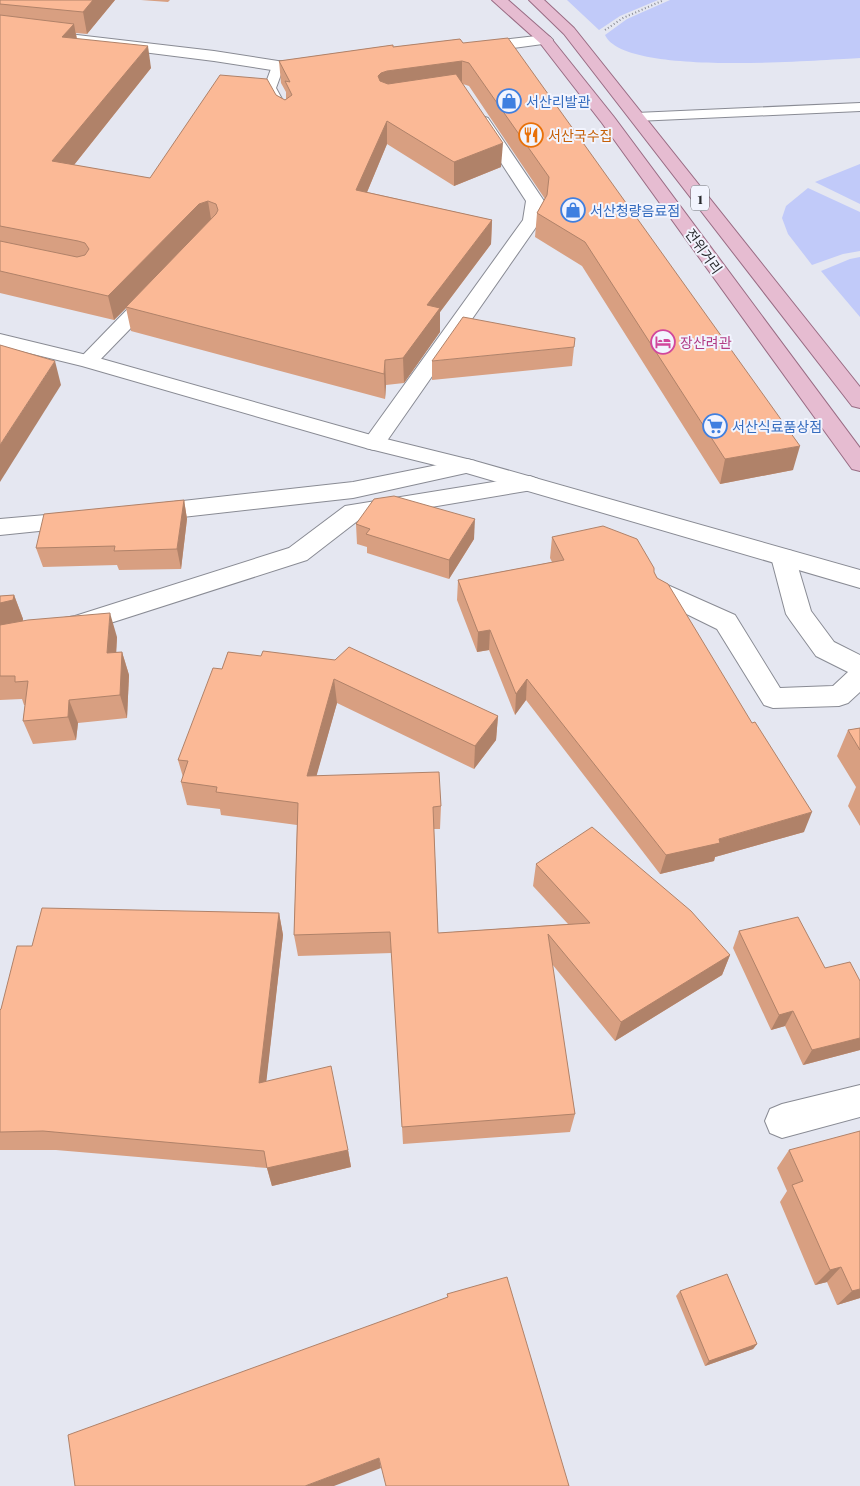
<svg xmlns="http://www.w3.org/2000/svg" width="860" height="1486" viewBox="0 0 860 1486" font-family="'Playfair Display','Noto Sans KR',serif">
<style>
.green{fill:#c1caf9}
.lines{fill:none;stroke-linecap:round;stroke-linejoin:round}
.lane-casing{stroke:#898b94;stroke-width:2}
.street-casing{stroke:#898b94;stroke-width:2}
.secondary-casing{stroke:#898b94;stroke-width:2}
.primary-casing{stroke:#996c84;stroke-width:2}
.path{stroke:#8b8d94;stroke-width:2;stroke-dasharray:1 2.5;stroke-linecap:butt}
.lane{fill:#fff;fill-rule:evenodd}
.street{fill:#fff;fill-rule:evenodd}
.secondary{fill:#fff;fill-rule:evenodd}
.primary{fill:#e6bcd1;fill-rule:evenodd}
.wall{fill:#d89f81}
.shaded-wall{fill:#b08269}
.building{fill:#fbb996;stroke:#b08269}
.labels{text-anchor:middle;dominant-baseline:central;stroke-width:4;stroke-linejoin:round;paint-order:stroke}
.far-shop-label{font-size:14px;fill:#366cbe;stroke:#f2f4fe;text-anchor:start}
.far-food-label{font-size:14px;fill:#c56008;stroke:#f2f4fe;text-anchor:start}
.far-street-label{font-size:14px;fill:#292a2e;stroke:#f2f4fe}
.far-hotel-label{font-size:14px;fill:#b23c85;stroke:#f2f4fe;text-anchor:start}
.shield{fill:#f2f4fe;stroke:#65676c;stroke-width:1}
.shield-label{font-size:15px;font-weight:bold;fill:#292a2e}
</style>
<rect width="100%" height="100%" fill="#e5e7f1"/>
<g class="green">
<polygon points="567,0 658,0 620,16 599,30"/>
<path d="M670 0H860V58C816 60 624 77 605 35L627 19Z"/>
<polygon points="860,164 860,204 815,182"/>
<polygon points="808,188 860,212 860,251 843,254 812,265 788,234 782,218 786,206"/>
<polygon points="860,257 860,317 821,271 850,259"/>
</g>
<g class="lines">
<g class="lane-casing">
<g id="lane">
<polygon points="278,63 284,66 276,88 288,110 282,114 278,113 264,88 272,66"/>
<polygon points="860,103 860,111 636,121 630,117 636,113"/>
</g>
</g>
<g class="street-casing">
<g id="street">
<polygon points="0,26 214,51 278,61 316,61 321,63 324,66 321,69 316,71 278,71 214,61 0,34"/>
<polygon points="545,35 550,37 553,40 550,43 476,53 471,51 468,48 471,45 476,43"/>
<polygon points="482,116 488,118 544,201 541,220 382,448 374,450 366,448 363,443 366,438 523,220 526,201 474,121 476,118"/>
<polygon points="155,286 162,288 165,292 162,296 95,365 88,367 81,365 78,361 81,357 148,288"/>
<polygon points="467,459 475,461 478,466 475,471 353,498 147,521 139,519 135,513 139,507 147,505 353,482"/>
<polygon points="530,476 538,479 541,484 538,489 360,519 307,560 76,634 0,648 0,630 75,616 289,548 345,506"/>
<polygon points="80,512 88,514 92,520 88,526 0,535 0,519"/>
<polygon points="783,549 792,551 795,557 811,611 834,642 860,655 860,692 848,703 839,706 773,708 764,705 717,629 654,598 651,592 654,586 663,583 735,615 780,688 833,686 848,672 816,656 790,620 786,614 771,557 774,551"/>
<polygon points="860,1085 860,1117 782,1138 770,1133 765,1121 770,1109 782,1104"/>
</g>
</g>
<g class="secondary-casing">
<polygon id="secondary" points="0,334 95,357 378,437 475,461 860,570 860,588 463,472 366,448 82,366 0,346"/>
</g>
<g class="primary-casing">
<g id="primary">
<polygon points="492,0 508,0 550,37 614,117 860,448 860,471 852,469 602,123 540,43"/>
<polygon points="529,0 544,0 574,28 860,387 860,408 852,406 564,34"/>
</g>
</g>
<polyline class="path" points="605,30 623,18 664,0"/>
<use href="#lane" class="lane"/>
<use href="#street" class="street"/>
<use href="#secondary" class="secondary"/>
<use href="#primary" class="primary"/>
</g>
<g class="wall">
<polygon points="0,0 115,0 87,34 76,33 77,39 151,68 74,165 150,178 276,95 285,100 286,99 286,92 281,83 279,61 393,45 393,47 460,39 793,470 720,484 582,266 535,237 537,213 545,199 469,86 463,84 501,167 454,186 387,144 367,192 492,220 491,244 440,312 440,332 404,383 386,385 385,399 131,331 126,308 114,320 0,293"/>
<polygon points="141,0 170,0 168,2"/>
<polygon points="574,347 572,366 432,380 432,361"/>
<polygon points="184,500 187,519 181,569 119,570 117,565 43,567 36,548"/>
<polygon points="356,524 474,539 449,579 367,553 367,547 357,544"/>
<polygon points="552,537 654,572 804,832 715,857 714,861 660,874 526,700 515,715 489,650 477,652 457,600 458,580 552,562 550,558"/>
<polygon points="14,595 23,619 23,621 117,637 116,652 122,652 129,675 127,718 78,723 76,740 33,744 23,721 25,705 24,705 22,699 0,700 0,596"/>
<polygon points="228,652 498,716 496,740 474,769 337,703 316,776 441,806 440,829 434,829 438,933 568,924 533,886 536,864 730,955 722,975 615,1041 552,964 575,1114 570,1132 403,1144 392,953 298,956 294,935 297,825 221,815 220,809 187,805 181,782 183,777 178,760 222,669"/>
<polygon points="860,728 860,826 848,806 856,787 837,756 848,730"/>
<polygon points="279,913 283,935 266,1081 348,1150 351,1167 272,1186 267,1168 56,1150 0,1150 0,1010 1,1009 32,946"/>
<polygon points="739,931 825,968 860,981 860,1050 803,1065 785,1026 771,1030 733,948"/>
<polygon points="789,1150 860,1298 837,1305 827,1282 815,1285 780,1202 787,1191 777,1168"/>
<polygon points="680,1291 757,1344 753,1349 705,1366 676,1296"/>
</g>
<g class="shaded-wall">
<polygon points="93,0 115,0 87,34 83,12"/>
<polygon points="74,24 78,46 62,37"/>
<polygon points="148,46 151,68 58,185 52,161"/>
<polygon points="462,61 462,83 381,95 378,76 381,73 387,71"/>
<polygon points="387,121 387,144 358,214 356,190"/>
<polygon points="503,143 501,167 454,186 454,162"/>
<polygon points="208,201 212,225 126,307 126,308 114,320 108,296 199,204"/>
<polygon points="492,220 491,244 440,312 440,332 404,383 403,358 427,305"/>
<polygon points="385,360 386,385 385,399 384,374"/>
<polygon points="55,361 61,385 0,482 0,445"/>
<polygon points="800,446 793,470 720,484 725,459"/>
<polygon points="184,500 187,519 181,569 177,549"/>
<polygon points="475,519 474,539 449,579 449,560"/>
<polygon points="14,595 23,619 22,624 0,628 0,603"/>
<polygon points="110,613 117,637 115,676 107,653"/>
<polygon points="490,630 489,650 477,652 478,632"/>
<polygon points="122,652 129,675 127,718 120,695"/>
<polygon points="334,679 337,703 310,799 307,776"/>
<polygon points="527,679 526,700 515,715 516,694"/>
<polygon points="69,700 78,723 76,740 68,717"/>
<polygon points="498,716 496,740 474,769 475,746"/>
<polygon points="812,812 804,832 715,857 714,861 660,874 666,855"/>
<polygon points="279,913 283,935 264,1102 259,1083"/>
<polygon points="730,955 722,975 615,1041 621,1022"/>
<polygon points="793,1011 785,1026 771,1030 779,1015"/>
<polygon points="860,1038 860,1050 803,1065 812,1050"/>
<polygon points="348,1150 351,1167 272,1186 267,1168"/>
<polygon points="841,1267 827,1282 815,1285 830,1270"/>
<polygon points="860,1289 860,1298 837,1305 852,1291"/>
<polygon points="757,1344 753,1349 705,1366 709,1361"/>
<polygon points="379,1458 381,1468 334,1486 305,1486"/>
</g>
<g class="building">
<polygon points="0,0 93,0 83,12 0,4"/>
<polygon points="0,15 74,24 62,37 148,46 52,161 150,178 220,75 267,79 276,95 285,100 292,95 285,81 290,82 279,61 393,45 393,47 460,39 463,43 508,38 800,446 725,459 585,242 537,213 547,195 549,177 469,63 462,61 387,71 381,73 378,76 380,81 388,84 456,74 503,143 454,162 387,121 356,190 492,220 427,305 440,308 403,358 385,360 384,374 126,307 216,214 218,210 216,204 208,201 199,204 108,296 0,271 0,241 77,257 85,255 89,249 85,243 78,241 0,226"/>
<polygon points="463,317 575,338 574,347 432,361"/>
<polygon points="0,345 55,361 0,445"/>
<polygon points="394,496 475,519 449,560 366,534 370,529 356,524 374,499"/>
<polygon points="184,500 177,549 114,551 115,546 36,548 44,514"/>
<polygon points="603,526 637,539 654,568 654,572 657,578 668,584 752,723 755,722 812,812 719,839 720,843 666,855 527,679 516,694 490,630 478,632 458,580 564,560 552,537"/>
<polygon points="14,595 13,600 0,603 0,596"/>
<polygon points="110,613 107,653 122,652 120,695 69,700 68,717 23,721 28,681 15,682 15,676 0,676 0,625 28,620"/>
<polygon points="349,647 498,716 475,746 334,679 307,776 439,772 441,806 433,807 438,933 590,923 536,864 592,827 691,911 730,955 621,1022 548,934 575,1114 402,1127 390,932 294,935 298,803 216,792 217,787 181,782 188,761 178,760 213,668 222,669 228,652 261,656 263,651 335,660"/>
<polygon points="860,728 860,750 848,730"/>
<polygon points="42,908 279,913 259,1083 331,1066 348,1150 267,1168 264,1151 43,1131 0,1132 0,1010 1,1009 17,946 32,946"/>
<polygon points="798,917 825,968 850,962 860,981 860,1038 812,1050 793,1011 779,1015 739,931"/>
<polygon points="860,1131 860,1289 852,1291 841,1267 830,1270 792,1185 803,1181 789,1150"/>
<polygon points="727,1274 757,1344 709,1361 680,1291"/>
<polygon points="507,1277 569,1486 386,1486 379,1458 305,1486 75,1486 68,1435 448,1297 447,1294"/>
</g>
<defs>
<g id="shop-ring" transform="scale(1.25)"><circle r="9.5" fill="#f2f4fe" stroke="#3f7fe0" stroke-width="1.5"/><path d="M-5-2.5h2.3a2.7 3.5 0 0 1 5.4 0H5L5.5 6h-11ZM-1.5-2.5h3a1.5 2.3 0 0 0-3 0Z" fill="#3f7fe0"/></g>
<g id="restaurant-ring" transform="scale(1.25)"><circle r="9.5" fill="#f2f4fe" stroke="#e8710a" stroke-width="1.5"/><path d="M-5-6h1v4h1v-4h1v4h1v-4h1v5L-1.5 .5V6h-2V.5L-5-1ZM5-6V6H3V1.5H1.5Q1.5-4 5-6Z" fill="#e8710a"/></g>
<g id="hotel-ring" transform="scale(1.25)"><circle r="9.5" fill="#f2f4fe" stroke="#d1479c" stroke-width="1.5"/><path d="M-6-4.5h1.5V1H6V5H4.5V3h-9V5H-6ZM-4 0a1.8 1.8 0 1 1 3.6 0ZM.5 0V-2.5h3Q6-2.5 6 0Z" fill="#d1479c"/></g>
<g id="supermarket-ring" transform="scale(1.25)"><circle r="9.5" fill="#f2f4fe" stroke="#3f7fe0" stroke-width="1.5"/><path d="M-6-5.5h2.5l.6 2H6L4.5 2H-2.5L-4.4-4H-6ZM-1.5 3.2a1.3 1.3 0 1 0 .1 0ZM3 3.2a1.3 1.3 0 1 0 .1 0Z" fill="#3f7fe0"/></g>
</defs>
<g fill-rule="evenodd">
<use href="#shop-ring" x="509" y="101"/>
<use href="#restaurant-ring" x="531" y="135"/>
<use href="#shop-ring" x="573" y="210"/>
<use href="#hotel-ring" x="663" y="342"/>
<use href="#supermarket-ring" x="715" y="426"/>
</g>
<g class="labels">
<g class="far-shop-label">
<text x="526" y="101">서산리발관</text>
<text x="590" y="210">서산청량음료점</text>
<text x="732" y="426">서산식료품상점</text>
</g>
<g class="far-food-label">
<text x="548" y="135">서산국수집</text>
</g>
<g class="far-street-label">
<text transform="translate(704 251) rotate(54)">전위거리</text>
</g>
<g class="far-hotel-label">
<text x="680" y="342">장산려관</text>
</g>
<rect class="shield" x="691" y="185.5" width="18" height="25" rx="4"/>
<g class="shield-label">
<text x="700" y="198">1</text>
</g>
</g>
</svg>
